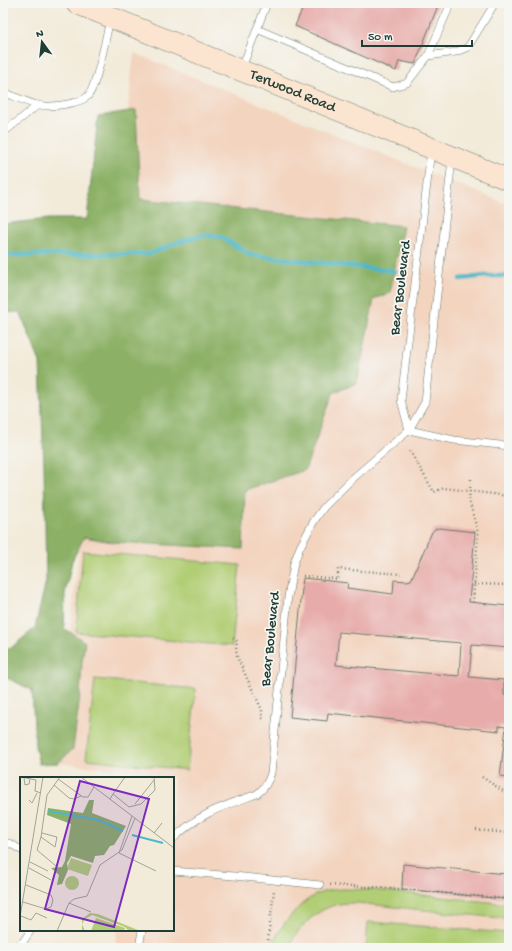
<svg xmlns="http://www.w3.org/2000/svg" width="512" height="951" viewBox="0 0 512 951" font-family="'Gochi Hand',sans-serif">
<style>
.built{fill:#f3d4bf}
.green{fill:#b1ce75;stroke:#688654}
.forest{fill:#8cb166;stroke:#56774d}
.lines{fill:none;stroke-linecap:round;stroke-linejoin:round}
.stream{stroke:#4cb8c8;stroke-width:4.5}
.building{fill:#e7acaa;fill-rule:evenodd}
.lane-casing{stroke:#697a6e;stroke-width:8}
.secondary-casing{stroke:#697a6e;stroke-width:22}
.path{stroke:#697a6e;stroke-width:2.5;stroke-dasharray:1 3;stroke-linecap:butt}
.lane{stroke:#fff;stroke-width:7}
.secondary{stroke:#fce5d0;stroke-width:21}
.labels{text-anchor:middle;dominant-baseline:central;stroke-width:3.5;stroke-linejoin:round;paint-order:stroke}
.street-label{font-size:15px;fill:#1f3d34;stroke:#f6f6f2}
.inset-river{fill:none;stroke:#4cb8c8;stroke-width:2}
.inset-road{fill:none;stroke:#9ea598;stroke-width:1}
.view{fill:#7b2cbf;fill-opacity:0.15;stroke:#7b2cbf;stroke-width:2}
.inset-edge{fill:none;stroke:#1f3d34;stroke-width:2}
</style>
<rect width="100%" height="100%" fill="#f6f6f2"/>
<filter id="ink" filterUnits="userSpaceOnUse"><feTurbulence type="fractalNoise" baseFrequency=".025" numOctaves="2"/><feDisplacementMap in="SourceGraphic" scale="8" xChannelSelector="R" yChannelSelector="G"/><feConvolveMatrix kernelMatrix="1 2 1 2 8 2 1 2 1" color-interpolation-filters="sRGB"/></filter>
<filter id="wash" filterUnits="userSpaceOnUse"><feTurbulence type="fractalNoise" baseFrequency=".012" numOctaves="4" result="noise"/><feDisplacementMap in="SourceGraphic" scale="16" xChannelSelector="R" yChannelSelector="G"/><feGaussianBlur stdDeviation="0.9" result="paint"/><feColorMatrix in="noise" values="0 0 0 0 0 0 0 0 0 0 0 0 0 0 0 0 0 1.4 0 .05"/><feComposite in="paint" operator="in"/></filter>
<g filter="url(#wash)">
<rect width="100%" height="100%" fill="#f3ebda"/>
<polygon class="built" points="134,53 509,205 509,948 115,948 117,930 173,930 173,778 134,778 135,771 58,763 70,631"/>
<g class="green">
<polygon points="83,551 240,565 232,646 76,632"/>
<polygon points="95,679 196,689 187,770 86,759"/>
<path d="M345 889 374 890 509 904V919L357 903C351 903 345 903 339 904 318 908 296 928 289 948H271C279 927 299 901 320 893 328 890 337 889 345 889Z"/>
<polygon points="368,922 509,933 509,948 366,948"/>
</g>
<polygon class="forest" points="136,110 140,199 403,226 390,293 374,299 357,383 333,393 305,470 245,490 243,549 112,542 84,537 72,561 65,593 64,628 85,642 82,661 80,696 73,749 58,763 39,764 35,746 32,690 3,676 3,648 11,648 35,628 46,581 44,467 40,362 20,312 3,313 3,224 49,219 87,219 98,116"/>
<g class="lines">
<g class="stream">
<polyline points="3,255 149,254 178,242 204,235 221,237 251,255 395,271"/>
<polyline points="460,279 485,276 509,276"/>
</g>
</g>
<g id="blocks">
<g class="building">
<polygon points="305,3 439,3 415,64 399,61 396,71 295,26"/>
<path d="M439 528 475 532 469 602 509 606V648L472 645 469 677 504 680V695L509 696V777L500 776 506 727 499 726V731L328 713 327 721 290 717 303 578 348 583 347 588 393 594 394 580 407 581 411 580 432 532 435 529ZM339 632 461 643 459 676 336 665Z"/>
<polygon points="403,864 506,874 504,899 402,889"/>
</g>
</g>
</g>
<g filter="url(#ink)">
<use href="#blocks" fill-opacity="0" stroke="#697a6e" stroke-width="1"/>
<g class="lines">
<g class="lane-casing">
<g id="lane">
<polyline points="257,29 267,3"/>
<polyline points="428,56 451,3"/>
<polyline points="241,70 257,29 393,87 407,83 428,56 456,52 468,47 495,3"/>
<path d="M3 92C14 96 26 102 37 105 48 108 80 104 88 96 98 83 106 36 110 19"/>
<polyline points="3,133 38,105"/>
<polyline points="409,430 401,400 431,150"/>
<polyline points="409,430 454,440 509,446"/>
<path d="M173 839C199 813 224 806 257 794 265 788 268 782 271 773L288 597 294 563 300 547 314 521 324 507 351 480 409 430 425 402 452 159"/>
<polyline points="3,842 11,844 21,850"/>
<polyline points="173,871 234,876 320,885"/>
<polyline points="14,948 23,942 31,930"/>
<polyline points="139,948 142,930"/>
</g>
</g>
<g class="secondary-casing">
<g id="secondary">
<path id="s1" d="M76 3 509 180"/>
</g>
</g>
<g class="path">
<polyline points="410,451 434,492 444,488 509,496"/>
<polyline points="471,479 469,500 478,533 473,602"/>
<polyline points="303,576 338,579 338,569 401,574"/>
<polyline points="474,584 509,585"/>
<polyline points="233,638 237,641 236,650 237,657 262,710 262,718 265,719"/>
<polyline points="482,777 509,795"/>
<polyline points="476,830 509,833"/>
<polyline points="330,885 387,888 509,899"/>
<polyline points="508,899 509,885"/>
<polyline points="267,948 274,890"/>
</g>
<use href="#lane" class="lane"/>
<use href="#secondary" class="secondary"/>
</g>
</g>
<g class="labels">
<g class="street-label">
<text stroke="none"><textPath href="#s1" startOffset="234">Terwood Road</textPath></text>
<text transform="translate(401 288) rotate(-83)">Bear Boulevard</text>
<text transform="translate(271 639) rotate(-84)">Bear Boulevard</text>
</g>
</g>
<g transform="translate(20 777)">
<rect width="154" height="154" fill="#f3ebda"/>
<path d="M51 81 72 88 68 99 47 92ZM45 106a7 7 0 1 1 14 0a7 7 0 1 1-14 0ZM70 136 78 137 118 153 109 154 105 150 72 138 65 142 62 147 65 154H62V142ZM76 141 105 151 104 154H71Z" fill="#b1ce75"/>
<path d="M69 23H74L72 36 106 49 94 68 90 69 84 78 75 79 73 86 51 79 47 86 48 93 42 107 37 108 39 98 31 91 42 90 45 84 51 47 27 38 28 31 63 36Z" fill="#8cb166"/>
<path class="inset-river" d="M28 34 79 43 103 54M112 58 143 66"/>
<path class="inset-road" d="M1 0 16 3 15 14 21 16M61 0 154 71M4 1 5 8 9 7 10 2M38 2 63 20H68L74 10M34 8 49 21 54 22 61 19M93 17 105 0M90 22 93 17 109 30 121 27 135 13 134 0M9 23 12 26 17 16M115 27 134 3M22 56 37 60 35 70 21 60 27 18 40 0M134 56 142 46M21 60 17 73 36 89M99 76 136 94M99 76 112 39M10 85 28 94M9 91 31 103M3 125 26 132 31 130 33 123 31 118 6 108M49 126 71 135M1 139 11 143 16 136 27 141M0 140 23 0M37 154 49 126 54 122 67 119 80 88 102 73 115 41"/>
<path class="view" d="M60 4 129 22 94 150 25 132Z"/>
<rect width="154" height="154" class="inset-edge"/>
</g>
<rect width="512" height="951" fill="none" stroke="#f6f6f2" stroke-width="16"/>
<g transform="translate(42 42) rotate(345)" stroke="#f6f6f2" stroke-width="3" paint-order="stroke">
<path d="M0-3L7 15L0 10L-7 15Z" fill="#1f3d34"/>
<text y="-6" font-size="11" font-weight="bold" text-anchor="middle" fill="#1f3d34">N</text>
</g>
<path d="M362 40v6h110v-6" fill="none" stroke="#1f3d34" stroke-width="2"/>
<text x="368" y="40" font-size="12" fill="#1f3d34" stroke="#f6f6f2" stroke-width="3" paint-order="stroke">50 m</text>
</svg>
